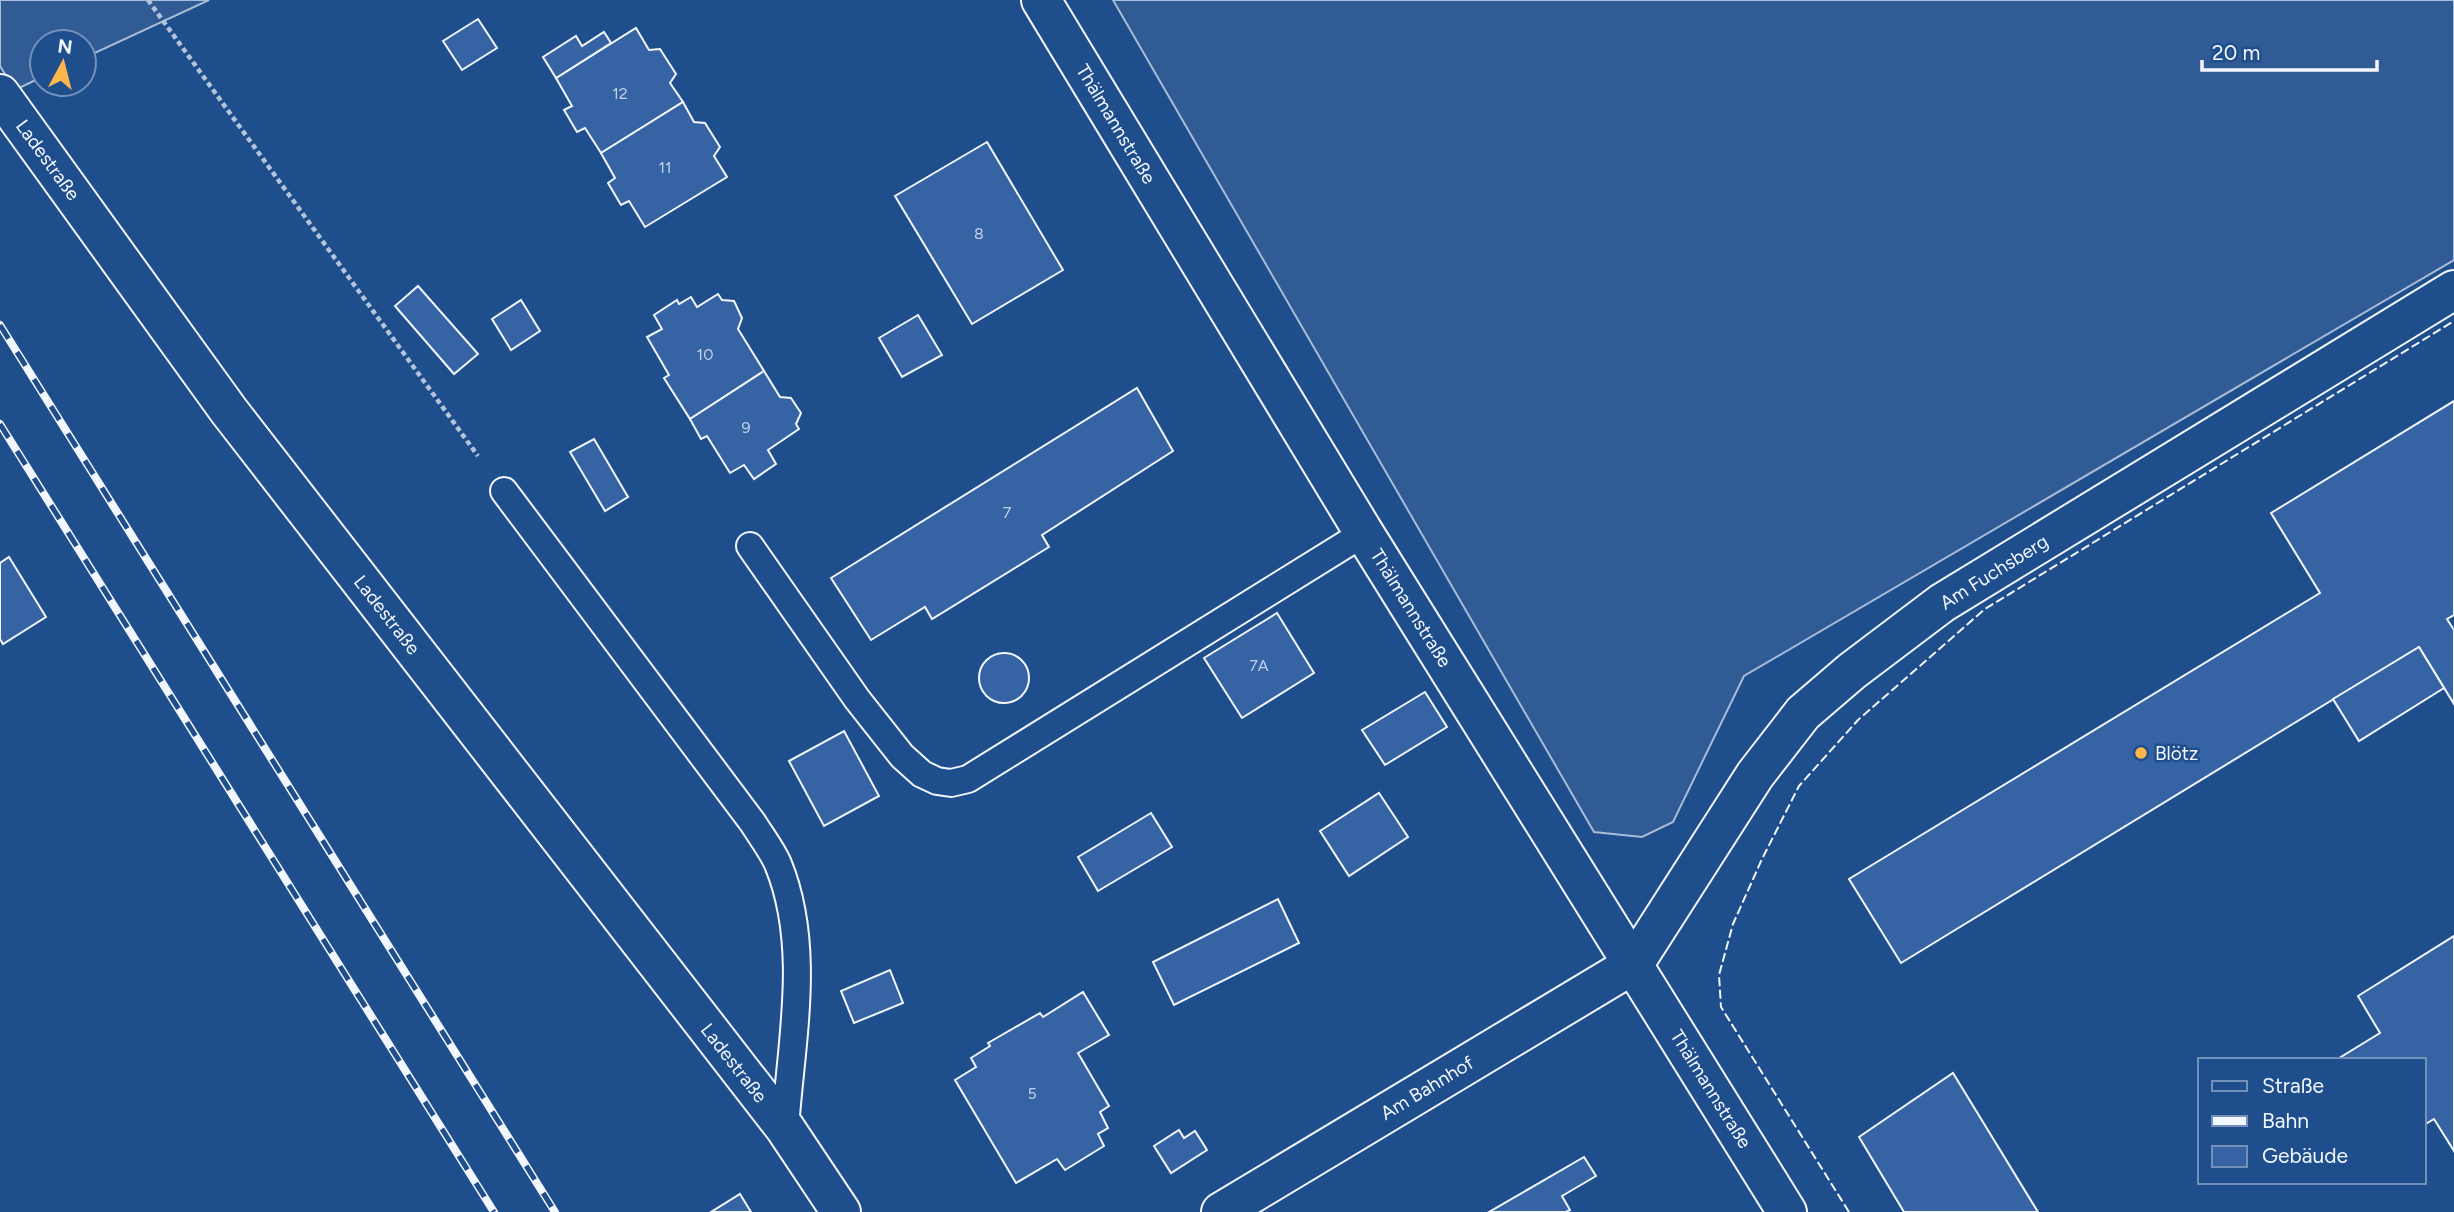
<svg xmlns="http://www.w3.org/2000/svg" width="2454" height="1212" viewBox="0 0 2454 1212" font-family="Figtree,sans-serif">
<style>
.built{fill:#305b95;stroke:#a8bbd7;stroke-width:2}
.building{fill:#3563a3;stroke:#f2f6ff;stroke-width:2}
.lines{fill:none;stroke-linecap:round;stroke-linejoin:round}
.service-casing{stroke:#f2f6ff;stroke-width:30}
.minor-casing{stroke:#f2f6ff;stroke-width:42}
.path{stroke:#b3c4dc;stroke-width:4.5;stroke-dasharray:5 3.5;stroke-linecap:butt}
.service{stroke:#1f4e8c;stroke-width:26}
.minor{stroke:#1f4e8c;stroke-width:38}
.rail-casing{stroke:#f2f6ff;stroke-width:8}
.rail{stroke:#1f4e8c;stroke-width:5;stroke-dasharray:16;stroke-linecap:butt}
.fence{stroke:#f2f6ff;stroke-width:2;stroke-dasharray:9 3.5;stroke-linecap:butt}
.poi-dot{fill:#ffb74d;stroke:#1f4e8c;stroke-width:2.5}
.labels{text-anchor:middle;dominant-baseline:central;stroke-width:5;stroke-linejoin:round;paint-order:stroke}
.number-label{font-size:16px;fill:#c3d1e8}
.street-label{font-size:19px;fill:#f2f6ff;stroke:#1f4e8c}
.poi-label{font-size:19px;fill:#f2f6ff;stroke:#1f4e8c;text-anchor:start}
</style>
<rect width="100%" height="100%" fill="#1f4e8c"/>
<g class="built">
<polygon points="0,0 209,0 84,58 84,42 42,42 42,77 15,90 0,66"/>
<polygon points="1113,0 2454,0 2454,260 1744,676 1673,822 1642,837 1594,832"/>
</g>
<g class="building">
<polygon points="478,19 497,48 462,70 443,41"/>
<polygon points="636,28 649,50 660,49 676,74 670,83 683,102 601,153 585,128 577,132 564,110 572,106 556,78"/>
<polygon points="604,32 611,43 556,78 543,57 576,36 582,46"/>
<polygon points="683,102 694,122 705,123 720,147 714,156 727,177 645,227 629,201 621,205 608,183 615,178 601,153"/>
<polygon points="987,142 1063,270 972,324 895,196"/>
<polygon points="418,286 478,354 454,374 395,306"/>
<polygon points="718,294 722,300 734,301 742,318 738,329 764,371 690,419 664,378 669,375 647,337 662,329 654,315 677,300 679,304 691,297 697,307"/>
<polygon points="521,300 540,331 511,350 492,319"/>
<polygon points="918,315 942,355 902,377 879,338"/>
<polygon points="764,371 780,397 791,398 801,413 796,424 799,429 768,450 776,464 754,479 744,465 730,473 707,436 701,439 690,419"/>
<polygon points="1137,388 1173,451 1042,535 1049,547 932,619 925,607 871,640 831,578"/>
<polygon points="2454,401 2454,615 2447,619 2454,630 2454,704 2419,647 1901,963 1849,879 2320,593 2271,513"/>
<polygon points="594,439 628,497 605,511 570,452"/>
<polygon points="9,557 46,617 3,644 0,639 0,563"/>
<polygon points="1277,613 1314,673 1242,718 1204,658"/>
<polygon points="2419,647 2444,688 2359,741 2333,699"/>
<circle cx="1004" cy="678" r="25"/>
<polygon points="1425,692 1447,727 1385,765 1362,730"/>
<polygon points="844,731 879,796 824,826 789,761"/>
<polygon points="1379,793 1408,837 1349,876 1320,831"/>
<polygon points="1151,813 1172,847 1098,891 1078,857"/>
<polygon points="1278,899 1299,943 1174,1005 1153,962"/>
<polygon points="2454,936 2454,1151 2434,1119 2424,1125 2424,1060 2336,1060 2380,1033 2358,996"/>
<polygon points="890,970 903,1003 854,1023 841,991"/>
<polygon points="1083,992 1109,1035 1078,1053 1109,1106 1100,1112 1108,1128 1098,1134 1104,1146 1065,1170 1057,1159 1016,1183 955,1080 976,1067 971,1058 990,1046 988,1043 1040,1013 1043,1017"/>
<polygon points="1953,1073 2038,1212 1904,1212 1859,1137"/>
<polygon points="1179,1130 1184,1138 1195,1131 1207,1150 1171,1173 1154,1146"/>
<polygon points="1584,1157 1596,1176 1562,1196 1570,1210 1566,1212 1489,1212"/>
<polygon points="740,1194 751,1212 711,1212"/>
</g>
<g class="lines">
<g class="service-casing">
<g id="service">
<path d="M504 491 753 823C761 836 772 850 778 864 812 947 791 1042 785 1128"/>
<polyline points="750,546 857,699 902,756 922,774 937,781 951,783 968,779 1364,533"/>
</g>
</g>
<g class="minor-casing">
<g id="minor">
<polyline points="1041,0 1364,533 1787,1212"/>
<polyline points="0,94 229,411 785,1128 841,1212"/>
<polyline points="1221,1212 1634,964 1755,775 1803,713 1852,671 1942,603 2454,290"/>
</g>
</g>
<polyline class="path" points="148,0 478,456"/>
<use href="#service" class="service"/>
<use href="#minor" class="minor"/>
<g class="rail-casing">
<g id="rail">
<polyline points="0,325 555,1212"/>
<polyline points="0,424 494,1212"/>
</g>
</g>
<use href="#rail" class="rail"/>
<polyline class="fence" points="1849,1212 1721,1007 1719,975 1733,924 1762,859 1799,786 1858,720 1985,609 2454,321"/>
</g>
<circle class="poi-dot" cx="2141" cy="753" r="7"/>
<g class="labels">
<g class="number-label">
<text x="620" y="93">12</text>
<text x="665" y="167">11</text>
<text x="979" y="233">8</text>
<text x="705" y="354">10</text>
<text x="746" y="427">9</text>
<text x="1007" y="512">7</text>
<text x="1259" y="665">7A</text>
<text x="1032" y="1093">5</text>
</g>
<g class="street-label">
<text transform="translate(1116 124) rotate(59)">Thälmannstraße</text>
<text transform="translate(48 160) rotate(54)">Ladestraße</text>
<text transform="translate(1994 572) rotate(-32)">Am Fuchsberg</text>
<text transform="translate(1411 608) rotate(58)">Thälmannstraße</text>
<text transform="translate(387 615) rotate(52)">Ladestraße</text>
<text transform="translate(734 1063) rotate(52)">Ladestraße</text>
<text transform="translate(1427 1088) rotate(-31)">Am Bahnhof</text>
<text transform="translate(1711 1089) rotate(58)">Thälmannstraße</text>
</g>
<g class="poi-label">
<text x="2155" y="753">Blötz</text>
</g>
</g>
<rect x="2198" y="1058" width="228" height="126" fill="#1f4e8c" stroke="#7391ba" stroke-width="2"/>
<rect x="2212" y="1081" width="35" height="10" fill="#1f4e8c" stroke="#7391ba" stroke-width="2"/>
<text x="2262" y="1093" font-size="21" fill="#f2f6ff">Straße</text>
<rect x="2212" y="1116" width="35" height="10" fill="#f2f6ff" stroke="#7391ba" stroke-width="2"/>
<text x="2262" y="1128" font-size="21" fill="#f2f6ff">Bahn</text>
<rect x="2212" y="1146" width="35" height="21" fill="#3563a3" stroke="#7391ba" stroke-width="2"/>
<text x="2262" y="1163" font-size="21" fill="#f2f6ff">Gebäude</text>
<g transform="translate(63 63) rotate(7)"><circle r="33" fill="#1f4e8c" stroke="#7391ba" stroke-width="2"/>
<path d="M0-5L12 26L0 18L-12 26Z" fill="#ffb74d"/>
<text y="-10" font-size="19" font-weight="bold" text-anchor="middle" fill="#f2f6ff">N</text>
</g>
<path d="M2202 60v10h175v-10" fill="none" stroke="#f2f6ff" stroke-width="3.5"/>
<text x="2212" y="60" font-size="21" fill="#f2f6ff" stroke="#1f4e8c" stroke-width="5" paint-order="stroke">20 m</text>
</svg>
